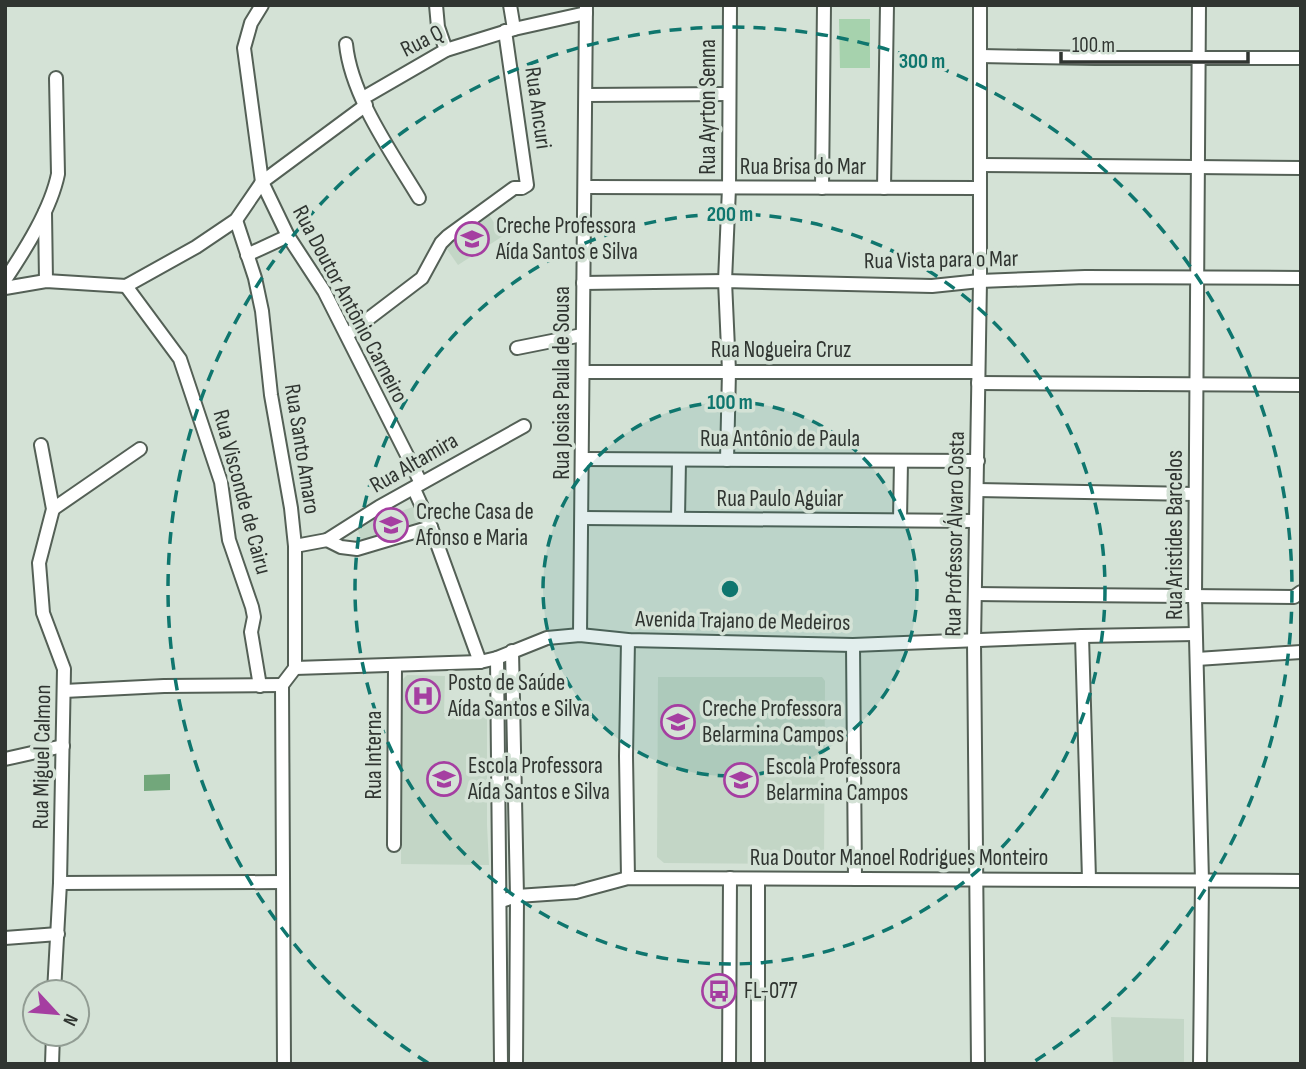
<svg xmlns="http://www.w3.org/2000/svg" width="1306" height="1069" viewBox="0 0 1306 1069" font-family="'Sofia Sans Condensed',sans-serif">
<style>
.built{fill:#c3d6c6}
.green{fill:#a6d2ad}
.water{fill:#72a77b}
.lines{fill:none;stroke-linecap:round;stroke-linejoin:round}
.minor-casing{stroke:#546056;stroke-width:16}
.minor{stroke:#fff;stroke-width:12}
.ring{fill:none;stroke:#0f766e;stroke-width:3.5;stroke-dasharray:12 9}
.labels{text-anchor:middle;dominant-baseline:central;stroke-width:7;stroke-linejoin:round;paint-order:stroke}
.street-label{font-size:23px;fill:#303531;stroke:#d4e2d6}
.poi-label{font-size:23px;fill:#303531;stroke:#d4e2d6;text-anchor:start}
.centre{fill:#0f766e;stroke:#d4e2d6;stroke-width:3.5}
.ring-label{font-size:21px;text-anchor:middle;font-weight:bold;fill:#0f766e;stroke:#d4e2d6;stroke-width:7;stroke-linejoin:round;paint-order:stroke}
</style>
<rect width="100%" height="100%" fill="#d4e2d6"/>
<g class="built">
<polygon points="487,212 503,236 458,265 442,242"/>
<polygon points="419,505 427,525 364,545 356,526"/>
<polygon points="407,675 445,676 444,713 487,713 487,825 489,865 401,864 402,680"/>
<polygon points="658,677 822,677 825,681 824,864 664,863 657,857"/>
<polygon points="1111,1017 1184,1019 1184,1064 1113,1064"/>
</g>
<polygon class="green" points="839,19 870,19 870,68 840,68"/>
<polygon class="water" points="170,774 170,790 144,791 144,775"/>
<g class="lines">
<g class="minor-casing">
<g id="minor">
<polyline points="262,5 251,23 244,48 262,182 288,236 324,291 421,483"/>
<polyline points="436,5 438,27 446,50"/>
<polyline points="510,5 514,29"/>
<polyline points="1199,5 1195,597 1202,881 1200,1064"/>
<path d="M346 44C351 96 392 153 419 198"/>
<polyline points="980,56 1095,58 1301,58"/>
<polyline points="586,95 729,94"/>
<polyline points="363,98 446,50 514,29 586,13"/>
<polyline points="980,165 1301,168"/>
<polyline points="586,187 979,188"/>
<polyline points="822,188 824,5"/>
<polyline points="884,188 887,5"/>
<polyline points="45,212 46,281"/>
<polyline points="236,220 255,278 262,311 271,395 291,508 295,546 295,668 282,685"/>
<polyline points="247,255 288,236"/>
<path d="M5 280C25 250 51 209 58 174L56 78"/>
<polyline points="583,283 725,281 932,286 980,281 1085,277 1301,278"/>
<polyline points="126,286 180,359 221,482 229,540 252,607 254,617 251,632 260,686"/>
<polyline points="5,288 46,281 126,286 196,247 236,220 262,182 366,105"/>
<polyline points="347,335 422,278 441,243 448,236 514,188 522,188 527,185 505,31"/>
<polyline points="517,348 582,335"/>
<polyline points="584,372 978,372"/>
<polyline points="978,383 1301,385"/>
<polyline points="41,445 53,509 39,563 43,613 64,669 60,883 54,992"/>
<polyline points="582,459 978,461"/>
<polyline points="727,460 729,371 725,281 729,188 730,5"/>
<polyline points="414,489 431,527 480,662"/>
<polyline points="977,490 1195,494"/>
<polyline points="53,509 140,449"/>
<polyline points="583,518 976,521"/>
<polyline points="678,518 679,460"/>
<polyline points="900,520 901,461"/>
<polyline points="327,540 379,507 524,426"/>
<polyline points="295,546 327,540 341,547 357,549 431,527"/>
<polyline points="975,594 1294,597 1301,592"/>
<polyline points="580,635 586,5"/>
<polyline points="1082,636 1089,879"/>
<polyline points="853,645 855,879"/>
<polyline points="512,651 517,896 516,1064"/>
<polyline points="497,658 501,1064"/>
<polyline points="1197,659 1301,652"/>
<polyline points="295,668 480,662 497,658 547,638 580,635 628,640 853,645 1082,636 1195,634"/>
<polyline points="282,685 284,1064"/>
<polyline points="64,691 164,686 282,685"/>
<polyline points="5,759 63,746"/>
<polyline points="394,845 395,666"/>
<polyline points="628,878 626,756 628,640"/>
<polyline points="60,883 283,882"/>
<polyline points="501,901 517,896 576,892 628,878 1301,881"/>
<polyline points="5,938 58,934"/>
<polyline points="52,1064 53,1034"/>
<polyline points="729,1064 730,878"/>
<polyline points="758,1064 758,879"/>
<polyline points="978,1064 974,642 980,281 980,5"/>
</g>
</g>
<use href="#minor" class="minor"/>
</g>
<circle cx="730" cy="589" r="187" fill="#0f766e" fill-opacity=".12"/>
<g class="ring">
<circle cx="730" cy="589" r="187"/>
<circle cx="730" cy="589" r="375"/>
<path d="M428 1063A562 562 0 1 1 1032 1063"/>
</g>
<defs>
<g id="school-ring" transform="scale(1.75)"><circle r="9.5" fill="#d4e2d6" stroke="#a53ea1" stroke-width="1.5"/><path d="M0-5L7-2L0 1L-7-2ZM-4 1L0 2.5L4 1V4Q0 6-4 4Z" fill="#a53ea1"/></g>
<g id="hospital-ring" transform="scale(1.75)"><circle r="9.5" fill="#d4e2d6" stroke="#a53ea1" stroke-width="1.5"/><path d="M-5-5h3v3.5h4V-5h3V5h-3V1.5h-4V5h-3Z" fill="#a53ea1"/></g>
<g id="bus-ring" transform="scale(1.75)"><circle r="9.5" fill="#d4e2d6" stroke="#a53ea1" stroke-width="1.5"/><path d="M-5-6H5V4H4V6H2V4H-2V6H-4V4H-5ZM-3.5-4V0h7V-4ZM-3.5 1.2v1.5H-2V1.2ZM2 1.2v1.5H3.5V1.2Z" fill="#a53ea1"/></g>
</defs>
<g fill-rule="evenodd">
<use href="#school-ring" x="472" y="239"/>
<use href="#school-ring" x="391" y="525"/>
<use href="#hospital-ring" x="423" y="696"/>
<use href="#school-ring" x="678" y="722"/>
<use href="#school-ring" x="444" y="779"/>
<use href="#school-ring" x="741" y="780"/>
<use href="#bus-ring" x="719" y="991"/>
</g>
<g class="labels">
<g class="street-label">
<text transform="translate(422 41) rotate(-27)">Rua Q</text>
<text transform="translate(708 107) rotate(-90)">Rua Ayrton Senna</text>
<text transform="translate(538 108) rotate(82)">Rua Ancuri</text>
<text x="803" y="167">Rua Brisa do Mar</text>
<text transform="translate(941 260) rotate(-1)">Rua Vista para o Mar</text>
<text transform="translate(350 304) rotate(62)">Rua Doutor Antônio Carneiro</text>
<text x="781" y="350">Rua Nogueira Cruz</text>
<text transform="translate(562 383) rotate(-90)">Rua Josias Paula de Sousa</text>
<text x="780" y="439">Rua Antônio de Paula</text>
<text transform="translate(302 449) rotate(81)">Rua Santo Amaro</text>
<text transform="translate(414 463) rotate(-30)">Rua Altamira</text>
<text transform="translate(242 492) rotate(75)">Rua Visconde de Cairu</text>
<text x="780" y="499">Rua Paulo Aguiar</text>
<text transform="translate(955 534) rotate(-89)">Rua Professor Álvaro Costa</text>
<text transform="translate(1175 535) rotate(-90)">Rua Aristides Barcelos</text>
<text transform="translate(743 621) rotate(1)">Avenida Trajano de Medeiros</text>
<text transform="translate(374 755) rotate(-90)">Rua Interna</text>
<text transform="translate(42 757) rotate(-89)">Rua Miguel Calmon</text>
<text x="899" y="858">Rua Doutor Manoel Rodrigues Monteiro</text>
</g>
<g class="poi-label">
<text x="496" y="226">Creche Professora<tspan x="496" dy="26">Aída Santos e Silva</tspan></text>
<text x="416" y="512">Creche Casa de<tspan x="416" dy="26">Afonso e Maria</tspan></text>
<text x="448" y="683">Posto de Saúde<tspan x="448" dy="26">Aída Santos e Silva</tspan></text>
<text x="702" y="709">Creche Professora<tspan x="702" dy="26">Belarmina Campos</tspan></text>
<text x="468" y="766">Escola Professora<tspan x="468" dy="26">Aída Santos e Silva</tspan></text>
<text x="766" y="767">Escola Professora<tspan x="766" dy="26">Belarmina Campos</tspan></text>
<text x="744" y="991">FL-077</text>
</g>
</g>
<circle cx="730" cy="589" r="10" class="centre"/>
<g class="ring-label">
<text x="922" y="68">300 m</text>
<text x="730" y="221">200 m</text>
<text x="730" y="409">100 m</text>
</g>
<rect width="1306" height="1069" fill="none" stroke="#303531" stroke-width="14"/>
<g transform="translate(56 1013) rotate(116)"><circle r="33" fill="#d4e2d6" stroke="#929d94" stroke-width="2"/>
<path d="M0-5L12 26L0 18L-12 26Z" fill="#a53ea1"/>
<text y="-10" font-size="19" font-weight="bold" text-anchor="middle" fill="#303531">N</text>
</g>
<path d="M1061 52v10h187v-10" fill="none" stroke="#303531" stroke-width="3.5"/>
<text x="1072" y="52" font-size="21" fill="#303531" stroke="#d4e2d6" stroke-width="5" paint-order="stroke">100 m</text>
</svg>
